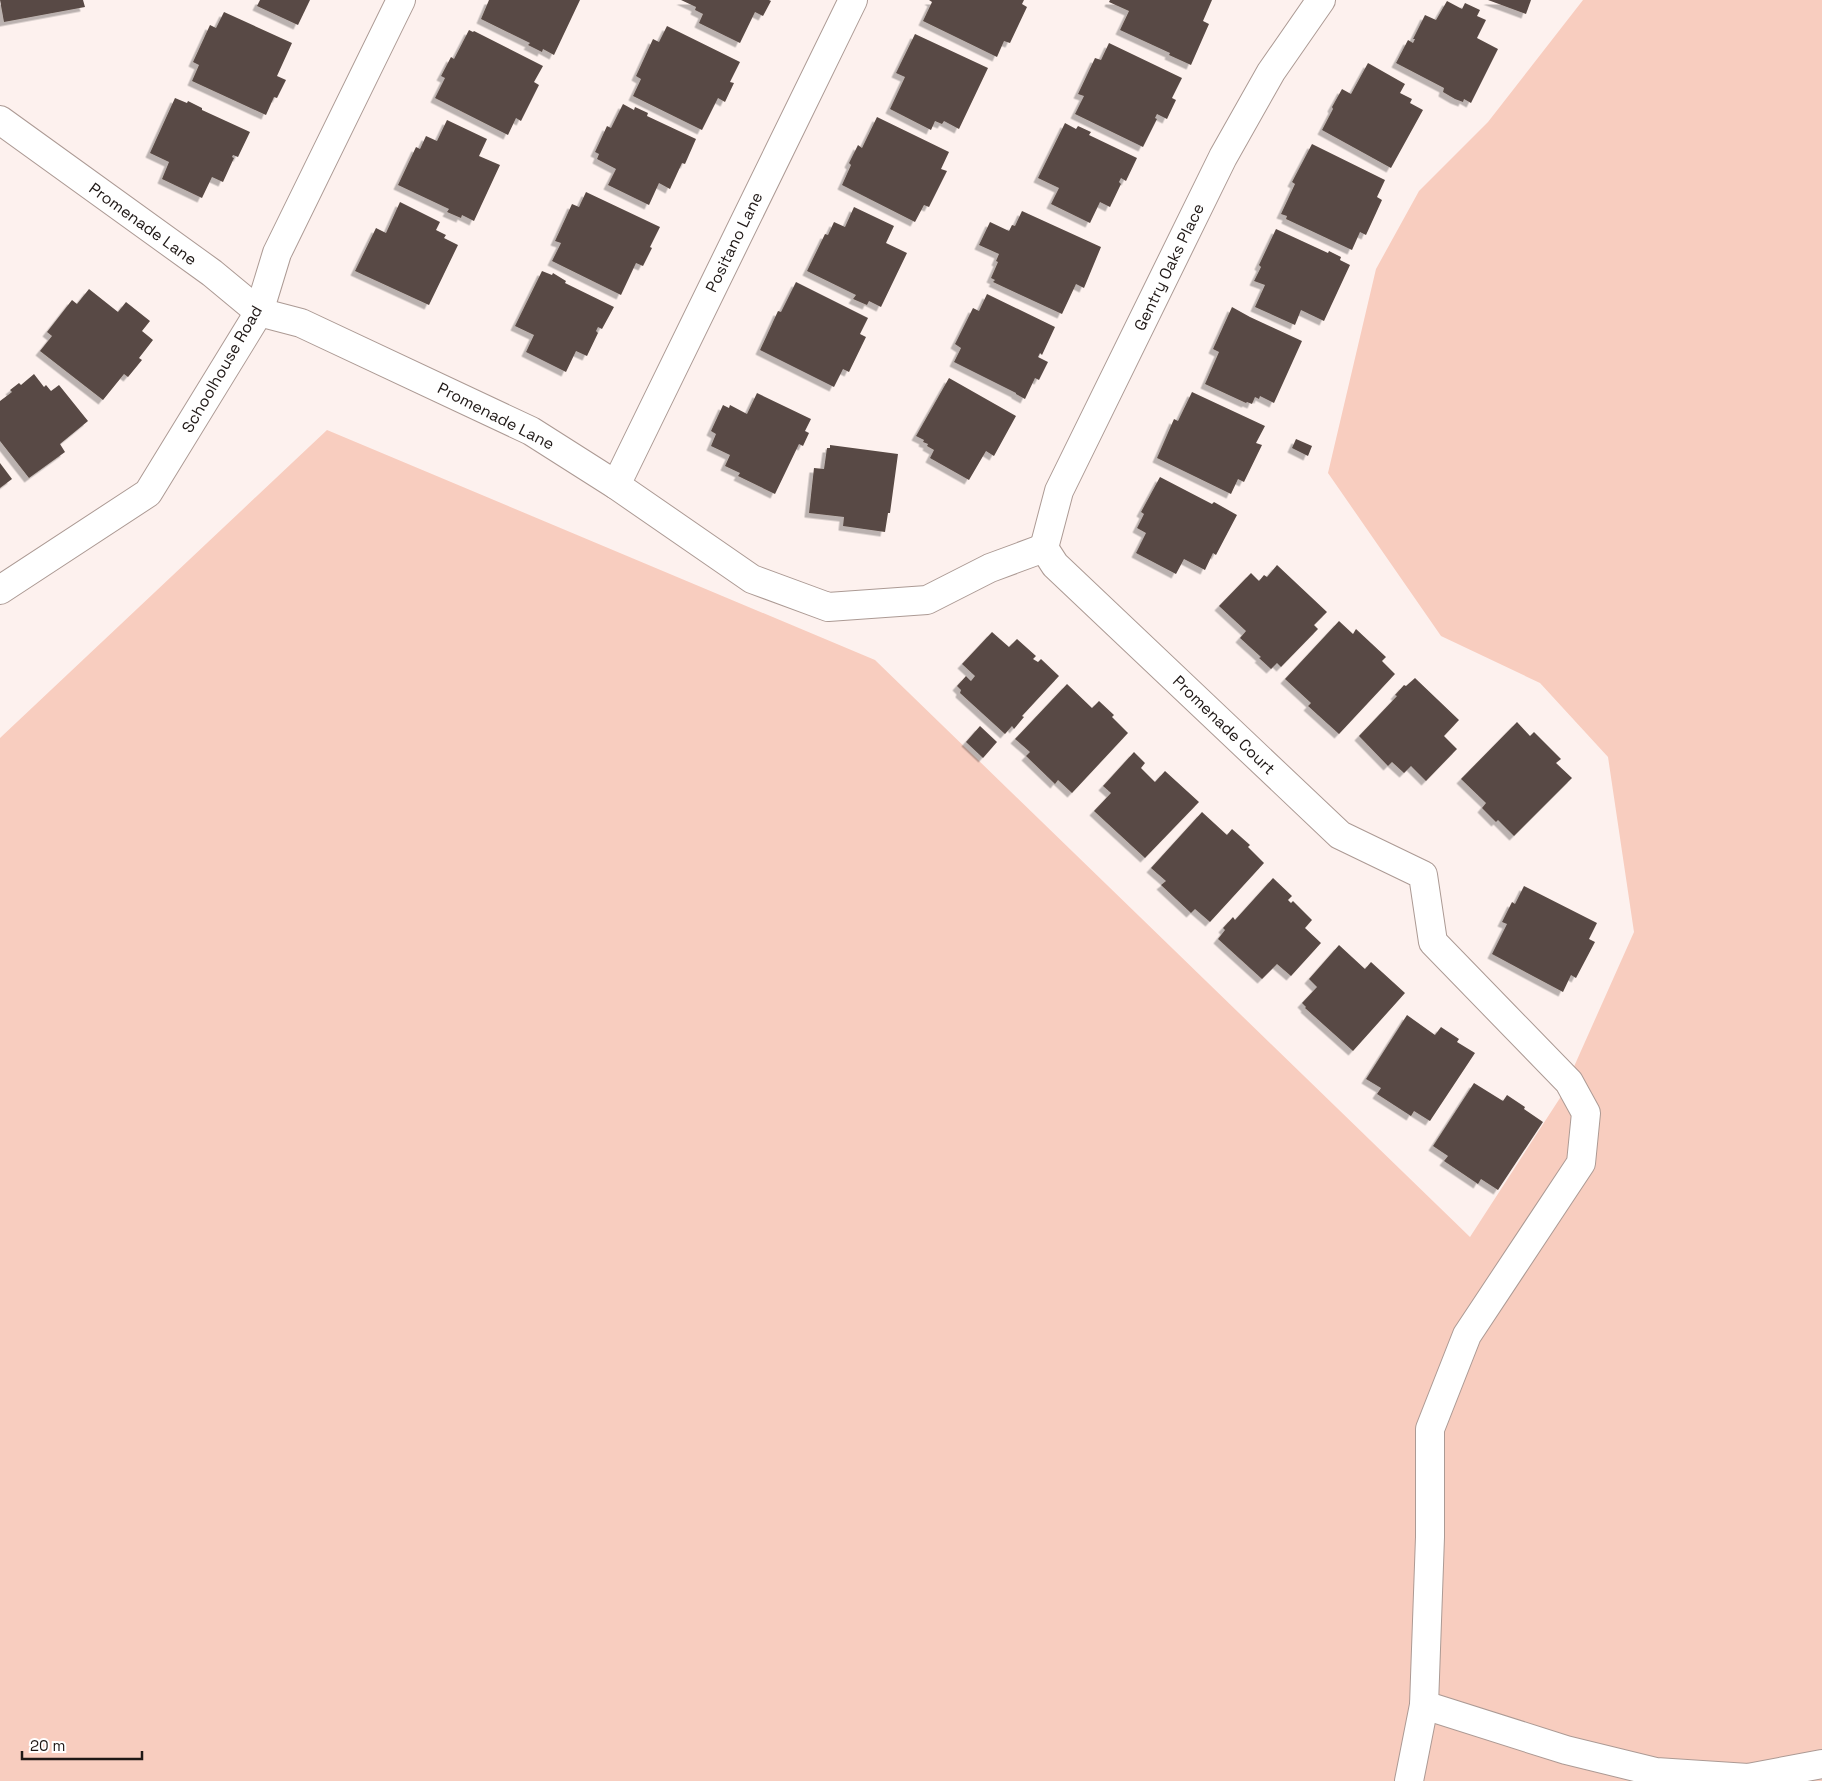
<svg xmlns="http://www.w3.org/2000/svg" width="1822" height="1781" viewBox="0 0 1822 1781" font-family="'Space Grotesk',sans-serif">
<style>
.green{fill:#f8cdbf}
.building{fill:#594a44;filter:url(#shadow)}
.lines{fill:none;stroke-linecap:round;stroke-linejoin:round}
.minor-casing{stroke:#ac9a94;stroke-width:30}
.minor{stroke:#fff;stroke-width:28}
.labels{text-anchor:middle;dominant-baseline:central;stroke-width:5;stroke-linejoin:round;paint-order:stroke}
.street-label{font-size:16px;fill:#1f1816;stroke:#fff}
</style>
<defs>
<filter id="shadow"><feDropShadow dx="-4.5" dy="4.5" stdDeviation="0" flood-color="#0004"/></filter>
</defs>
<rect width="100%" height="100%" fill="#fdf1ee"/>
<polygon class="green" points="1583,0 1822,0 1822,1781 0,1781 0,738 327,430 875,660 1470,1237 1560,1098 1634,932 1608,757 1540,683 1441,636 1328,473 1376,269 1419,191 1488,122"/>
<g class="building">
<polygon points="0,0 83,0 85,7 4,22"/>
<polygon points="260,0 310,0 298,25 257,6"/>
<polygon points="489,0 580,0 554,55 543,49 542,52 528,45 530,43 481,19"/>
<polygon points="681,0 769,0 771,1 763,16 755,12 740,43 699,23 703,14 695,10 696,7"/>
<polygon points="929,0 1024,0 1022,4 1027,7 1010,43 1004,41 997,57 923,21 932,2"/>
<polygon points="1110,0 1212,0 1203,21 1209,24 1191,65 1169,55 1170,53 1120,30 1129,11 1109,2"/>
<polygon points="1488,0 1531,0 1526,14"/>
<polygon points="1447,1 1462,9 1465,3 1480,10 1477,16 1486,20 1477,38 1498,49 1471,103 1464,99 1463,102 1455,99 1443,92 1444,88 1396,63 1408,40 1413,43 1415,39 1413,39 1425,15 1436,20"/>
<polygon points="224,12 292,43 277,76 286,80 277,98 274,97 266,115 192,81 199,65 193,62 210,25 216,28"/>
<polygon points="667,26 740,62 730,82 734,83 725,102 718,98 702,130 633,96 641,79 636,76 653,39 659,42"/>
<polygon points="469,30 473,32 474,31 543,66 534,82 539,85 521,121 516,118 508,135 435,98 445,78 441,76 451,57 454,59"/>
<polygon points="915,34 988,68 959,129 944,121 942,124 935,121 931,130 890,109 905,77 896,73"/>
<polygon points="1109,43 1182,78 1172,98 1176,100 1167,119 1157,114 1155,118 1157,119 1143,147 1075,114 1084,96 1078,94 1095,58 1101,60"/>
<polygon points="1368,63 1405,84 1400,93 1412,99 1410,103 1423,110 1391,168 1322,130 1333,109 1332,107 1342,89 1351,94"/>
<polygon points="175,98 187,103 188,101 202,108 202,110 250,132 238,157 233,155 232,157 234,158 223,182 212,177 202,198 162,179 169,162 150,153"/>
<polygon points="623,104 634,110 635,107 648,113 647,116 696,139 685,164 682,163 670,189 659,183 649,205 608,185 616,169 597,159 599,154 595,152 607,126 611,128"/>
<polygon points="877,117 949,152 941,169 947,171 929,207 924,205 915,222 842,185 851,165 849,163 858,145 862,148"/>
<polygon points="447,120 487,139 479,156 500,165 474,221 462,215 461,218 447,212 449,209 398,185 416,147 420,149 426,136 437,141"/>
<polygon points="1065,123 1076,129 1078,126 1091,132 1089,135 1137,158 1126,181 1121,178 1119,182 1121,184 1110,207 1100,202 1090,223 1051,204 1059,188 1038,178"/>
<polygon points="1312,144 1385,180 1377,197 1382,200 1366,235 1360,232 1352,250 1286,219 1287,216 1281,214 1295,184 1292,182"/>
<polygon points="586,192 660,227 650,247 652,248 643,266 636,263 621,295 552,261 561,243 555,241 572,204 579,207"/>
<polygon points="400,202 440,222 436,230 446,235 444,238 458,245 429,305 355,271 376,228 386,233"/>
<polygon points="854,207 894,226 886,243 907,253 881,307 869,301 867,305 853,299 856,295 807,271 825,234 828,235 834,222 845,227"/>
<polygon points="1022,211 1101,247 1084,288 1076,284 1062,314 993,282 995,280 991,278 998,262 996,261 999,254 979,245 990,222 1009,231 1012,225 1015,226"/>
<polygon points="1276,229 1328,253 1329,251 1341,257 1340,260 1350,265 1324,321 1301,310 1295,325 1255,307 1265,285 1254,281 1261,267 1259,265"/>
<polygon points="542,271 552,275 553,273 566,281 565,283 614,307 602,329 598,327 596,331 598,333 587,356 576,351 566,372 526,352 534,335 515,326"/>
<polygon points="796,282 868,318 860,334 866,337 849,372 843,369 834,387 760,350 778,311 781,312"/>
<polygon points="89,289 118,312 126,302 150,321 142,331 153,340 139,358 142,360 128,377 124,374 103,400 40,351 52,336 47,332 72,300 77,304"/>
<polygon points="987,294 1055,327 1042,355 1040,353 1038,357 1048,362 1039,380 1035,378 1025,399 1016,394 1016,393 954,362 961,348 955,344 973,308 979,311"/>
<polygon points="1232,307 1250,317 1302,341 1274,403 1260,396 1259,399 1255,397 1252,404 1247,402 1246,403 1205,384 1219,352 1213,349"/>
<polygon points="34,374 44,387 46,385 51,391 59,385 88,421 60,444 65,452 29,478 0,441 0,401 12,392 10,390 19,383 21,385"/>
<polygon points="949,378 1016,416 994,456 986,451 969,480 930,458 934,450 927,446 928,444 923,442 924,440 916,436"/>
<polygon points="1192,392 1265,426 1256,443 1262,445 1244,482 1238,479 1231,494 1157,458 1174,419 1178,421"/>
<polygon points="757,393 811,419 805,431 809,433 803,446 799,444 775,494 738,476 740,473 725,466 730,455 711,446 716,434 711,431 723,405 729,408 730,405 747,414"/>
<polygon points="1296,439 1312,446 1308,456 1292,448"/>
<polygon points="830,445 898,454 890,513 888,513 885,532 843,526 844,517 809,513 814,468 824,469 827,448 830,448"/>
<polygon points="0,463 12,479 0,488"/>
<polygon points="1160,477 1212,504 1214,502 1237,515 1216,555 1213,553 1205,570 1184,559 1176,574 1136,553 1146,533 1137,528 1144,514 1141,512"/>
<polygon points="1277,565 1327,612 1314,625 1318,629 1281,667 1277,663 1271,669 1259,658 1261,657 1240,638 1246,631 1219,606 1251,573 1259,581 1264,575 1267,577"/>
<polygon points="1339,621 1353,634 1356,629 1386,657 1382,661 1395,674 1339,734 1308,706 1311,703 1285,679"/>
<polygon points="992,632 1009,647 1017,639 1036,656 1033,659 1038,662 1041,659 1059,676 1022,716 1024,717 1014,729 1012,726 1005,734 960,693 961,690 957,686 966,676 971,681 975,676 962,664"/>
<polygon points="1415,678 1459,720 1444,736 1457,749 1426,781 1411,766 1404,773 1392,762 1388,766 1359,736 1397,696 1395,695 1404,685 1406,686"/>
<polygon points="1067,684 1092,708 1099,701 1114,715 1112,717 1128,733 1072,793 1058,780 1055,784 1026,756 1030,752 1015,739"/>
<polygon points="1517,722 1530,736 1534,732 1561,759 1556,763 1572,778 1514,836 1498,820 1496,822 1482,808 1486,803 1461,779"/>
<polygon points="980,726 997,742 983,758 966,742"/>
<polygon points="1134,752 1145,763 1141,768 1155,782 1165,771 1199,802 1145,858 1094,811 1111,793 1103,786"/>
<polygon points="1202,812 1227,835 1232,829 1250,845 1248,847 1264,863 1210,922 1195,909 1191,913 1161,885 1166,881 1151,868"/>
<polygon points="1273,878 1292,896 1288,900 1291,903 1293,901 1312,920 1305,928 1321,943 1291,976 1277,964 1262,979 1218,939 1225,930 1223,928 1233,917 1235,920"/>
<polygon points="1524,886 1597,923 1589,939 1595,942 1576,978 1571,975 1563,992 1492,954 1507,924 1502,922 1512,902 1515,904"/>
<polygon points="1339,945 1365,969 1371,962 1405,993 1353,1051 1305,1008 1306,1007 1302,1003 1317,987 1309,979"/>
<polygon points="1407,1015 1435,1035 1441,1027 1459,1039 1457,1042 1475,1053 1430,1121 1414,1111 1411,1116 1377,1094 1381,1088 1366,1079"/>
<polygon points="1474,1083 1503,1101 1507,1095 1525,1107 1524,1109 1543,1122 1498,1190 1481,1179 1478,1184 1444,1161 1448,1156 1433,1146"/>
</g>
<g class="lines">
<g class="minor-casing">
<g id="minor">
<polyline points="0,120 212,273 259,312 301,323 531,431 616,485 752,579 828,607 927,600 990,568 1044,548"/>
<polyline points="616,485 853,0"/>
<polyline points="1044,548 1055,565 1340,835 1423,875 1433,942 1569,1082 1586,1113 1581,1163 1467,1335 1430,1429 1430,1537 1424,1705 1409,1781"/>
<polyline points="1044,548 1059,491 1223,157 1271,72 1321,0"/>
<polyline points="0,590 148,493 259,312 277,253 401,0"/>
<polyline points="1424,1705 1566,1750 1656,1772 1748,1778 1822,1764"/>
</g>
</g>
<use href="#minor" class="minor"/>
</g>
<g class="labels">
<g class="street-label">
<text transform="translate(143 224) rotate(36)">Promenade Lane</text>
<text transform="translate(734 242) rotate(-64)">Positano Lane</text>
<text transform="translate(1169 267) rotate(-64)">Gentry Oaks Place</text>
<text transform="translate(222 369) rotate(-60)">Schoolhouse Road</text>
<text transform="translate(496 416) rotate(27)">Promenade Lane</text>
<text transform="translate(1224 725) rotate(44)">Promenade Court</text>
</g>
</g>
<path d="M22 1751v8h120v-8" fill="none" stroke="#1f1816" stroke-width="2.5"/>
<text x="30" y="1751" font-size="15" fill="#1f1816" stroke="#ffffff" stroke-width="4" paint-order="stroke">20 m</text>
</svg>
